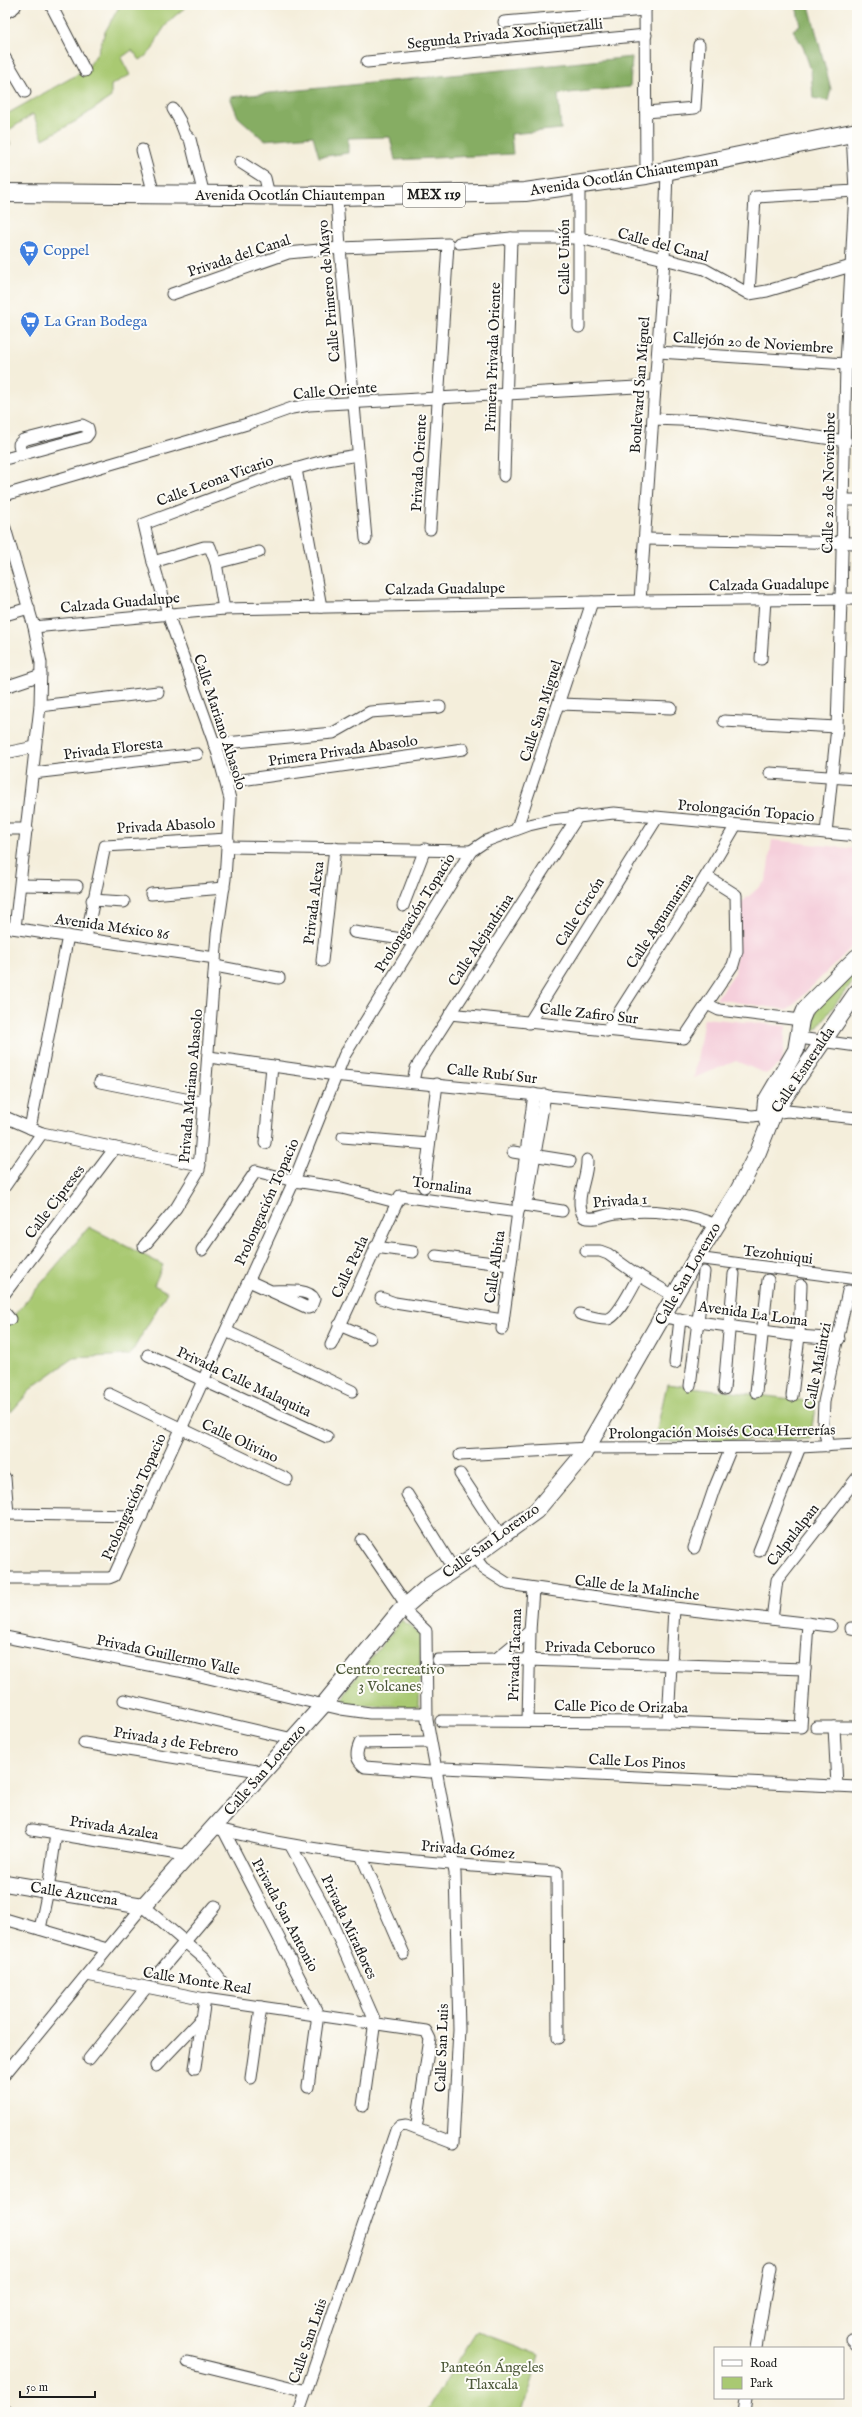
<svg xmlns="http://www.w3.org/2000/svg" width="862" height="2417" viewBox="0 0 862 2417" font-family="'IM FELL English',serif">
<style>
.built{fill:#f5cfdb}
.green{fill:#a9c972;stroke:#627247}
.forest{fill:#86ad64;stroke:#516440}
.lines{fill:none;stroke-linecap:round;stroke-linejoin:round}
.street-casing{stroke:#3c3c39;stroke-width:13}
.secondary-casing{stroke:#3c3c39;stroke-width:18}
.primary-casing{stroke:#3c3c39;stroke-width:20}
.street{stroke:#fff;stroke-width:11}
.secondary{stroke:#fff;stroke-width:16}
.primary{stroke:#fff;stroke-width:18}
.labels{text-anchor:middle;dominant-baseline:central;stroke-width:4;stroke-linejoin:round;paint-order:stroke}
.shield{fill:#fdfcf7;stroke:#605f5e;stroke-width:1}
.shield-label{font-size:14px;font-weight:bold;fill:#1c1c1c}
.street-label{font-size:15px;fill:#1c1c1c;stroke:#fdfcf7}
.shop-label{font-size:15px;fill:#366cbe;stroke:#fdfcf7;text-anchor:start}
.park-label{font-size:15px;fill:#4d593a;stroke:#fdfcf7}
</style>
<rect width="100%" height="100%" fill="#fdfcf7"/>
<filter id="ink" filterUnits="userSpaceOnUse"><feTurbulence type="fractalNoise" baseFrequency=".025" numOctaves="2"/><feDisplacementMap in="SourceGraphic" scale="8" xChannelSelector="R" yChannelSelector="G"/><feConvolveMatrix kernelMatrix="1 2 1 2 8 2 1 2 1" color-interpolation-filters="sRGB"/></filter>
<filter id="wash" filterUnits="userSpaceOnUse"><feTurbulence type="fractalNoise" baseFrequency=".012" numOctaves="4" result="noise"/><feDisplacementMap in="SourceGraphic" scale="16" xChannelSelector="R" yChannelSelector="G"/><feGaussianBlur stdDeviation="0.9" result="paint"/><feColorMatrix in="noise" values="0 0 0 0 0 0 0 0 0 0 0 0 0 0 0 0 0 1.4 0 .05"/><feComposite in="paint" operator="in"/></filter>
<g filter="url(#wash)">
<rect width="100%" height="100%" fill="#f4eedb"/>
<g class="built">
<polygon points="772,840 857,849 857,942 788,1010 716,999 735,973 741,903 766,881"/>
<polygon points="704,1018 786,1026 782,1062 766,1074 736,1061 694,1078"/>
</g>
<g class="green">
<path d="M120 5H189C179 12 168 21 162 31 151 47 159 47 140 60L132 50 121 58 130 75 111 85V97L78 120 43 139 33 114 6 132 11 145H5V115L87 69 98 52 105 32Z"/>
<polygon points="850,966 857,972 857,976 813,1033 802,1030 803,1019"/>
<polygon points="89,1227 163,1265 154,1285 167,1292 130,1355 73,1358 35,1385 11,1412 5,1369 5,1326"/>
<polygon points="667,1384 816,1402 810,1439 654,1442"/>
<polygon points="402,1620 421,1635 419,1707 340,1704 348,1687"/>
<polygon points="477,2331 540,2355 523,2412 426,2412"/>
</g>
<g class="forest">
<polygon points="796,5 809,5 831,89 828,101 813,98 811,70 803,47 793,30 800,25"/>
<polygon points="632,57 630,87 558,94 561,129 511,134 513,154 395,160 390,137 348,138 348,153 319,157 313,136 264,140 238,117 230,97"/>
</g>
</g>
<g filter="url(#ink)">
<g class="lines">
<g class="street-casing">
<g id="street">
<polyline points="51,5 85,71"/>
<polyline points="645,5 646,175"/>
<polyline points="504,22 645,10"/>
<polyline points="5,58 25,92"/>
<polyline points="367,62 646,35"/>
<polyline points="173,109 180,121 185,134 190,139 204,195"/>
<polyline points="646,112 695,108 699,45"/>
<polyline points="142,150 154,194"/>
<polyline points="240,162 265,178 269,195"/>
<polyline points="337,196 340,248 366,539"/>
<polyline points="459,243 511,238 580,238 704,269 749,294 767,291 851,266"/>
<polyline points="172,294 288,253 340,248 448,244 430,529"/>
<polyline points="749,294 755,197 855,191"/>
<polyline points="579,327 579,186"/>
<polyline points="658,352 846,364"/>
<polyline points="653,419 705,421 846,441"/>
<polyline points="5,459 86,437 89,433 88,428 82,425 23,440 19,444 21,455"/>
<polyline points="296,469 321,607"/>
<polyline points="504,476 511,238"/>
<polyline points="5,495 247,424 292,408 309,405 655,386"/>
<polyline points="844,500 857,500"/>
<polyline points="5,528 34,627 41,663 40,706 15,928"/>
<polyline points="645,539 857,543"/>
<polyline points="153,562 204,547 210,547 216,563 224,609"/>
<polyline points="216,563 259,552"/>
<polyline points="640,601 664,260 667,171"/>
<polyline points="5,615 29,608"/>
<polyline points="34,627 224,609 640,601 857,599"/>
<polyline points="761,659 765,600"/>
<polyline points="5,687 41,675"/>
<polyline points="560,704 671,708"/>
<polyline points="40,706 158,692"/>
<polyline points="724,721 837,727"/>
<polyline points="214,744 333,733 370,712 440,707"/>
<polyline points="5,753 35,747"/>
<polyline points="33,773 197,754"/>
<polyline points="770,773 857,779"/>
<polyline points="227,782 463,749"/>
<polyline points="517,828 592,602"/>
<polyline points="5,829 27,829"/>
<polyline points="826,833 837,727 841,599 846,364 855,191 852,132"/>
<polyline points="228,847 471,851"/>
<polyline points="21,885 77,886"/>
<polyline points="151,894 224,888"/>
<polyline points="92,900 124,902"/>
<polyline points="403,906 425,849"/>
<polyline points="5,927 215,958"/>
<polyline points="354,932 416,941"/>
<polyline points="86,938 105,846 228,839"/>
<polyline points="322,961 335,848"/>
<polyline points="215,966 279,978"/>
<polyline points="707,1004 719,1010 801,1020"/>
<polyline points="450,1014 684,1038 733,965 737,951 736,895 706,876"/>
<polyline points="529,1023 657,818"/>
<polyline points="607,1031 706,876 736,825"/>
<polyline points="799,1038 857,1046"/>
<polyline points="209,1057 343,1076 753,1116 787,1111 857,1118"/>
<polyline points="413,1081 416,1068 578,816"/>
<polyline points="100,1082 205,1103"/>
<polyline points="5,1117 42,1133 200,1165"/>
<polyline points="30,1128 68,936"/>
<polyline points="343,1137 429,1144"/>
<polyline points="265,1143 272,1066"/>
<polyline points="513,1152 570,1161"/>
<path d="M587 1160C588 1179 573 1199 584 1217 596 1221 605 1214 617 1213 648 1209 687 1212 716 1225"/>
<polyline points="5,1186 42,1133"/>
<polyline points="424,1187 437,1084"/>
<polyline points="518,1204 562,1211"/>
<polyline points="519,1209 528,1196 545,1095"/>
<polyline points="144,1246 176,1208 199,1170 217,934 225,879 230,799 218,754 170,620 153,562 144,524 277,474 327,460 358,455"/>
<polyline points="375,1247 413,1252"/>
<polyline points="202,1250 256,1171 294,1181 342,1188 396,1202"/>
<polyline points="586,1251 600,1251 608,1254 633,1272 674,1296"/>
<polyline points="436,1256 510,1265"/>
<polyline points="696,1258 857,1279"/>
<path d="M249 1281 308 1308 311 1307 314 1299C309 1288 283 1291 272 1291"/>
<polyline points="5,1293 115,1148"/>
<polyline points="381,1298 395,1303 503,1320"/>
<polyline points="5,1313 10,1319"/>
<path d="M580 1314C588 1316 600 1320 608 1319 618 1317 634 1284 639 1275"/>
<polyline points="663,1317 799,1336 839,1339"/>
<polyline points="339,1325 370,1338"/>
<polyline points="502,1329 534,1094"/>
<polyline points="226,1331 352,1391"/>
<polyline points="331,1345 400,1196 518,1212"/>
<polyline points="148,1355 327,1437"/>
<polyline points="675,1363 680,1319"/>
<polyline points="690,1386 704,1272"/>
<polyline points="724,1389 734,1274"/>
<polyline points="756,1392 768,1280"/>
<polyline points="109,1394 287,1479"/>
<polyline points="792,1396 799,1336 801,1285"/>
<polyline points="828,1446 823,1424 824,1402 848,1291"/>
<polyline points="460,1455 588,1448 800,1447 857,1444"/>
<polyline points="460,1474 501,1536"/>
<polyline points="5,1478 8,1514"/>
<polyline points="407,1494 454,1570"/>
<polyline points="5,1514 142,1516"/>
<polyline points="694,1548 714,1489 731,1448"/>
<polyline points="759,1551 800,1447"/>
<polyline points="474,1556 483,1568 508,1584 674,1608 831,1626"/>
<polyline points="5,1578 109,1578 114,1576 294,1181 344,1056 471,851 486,841 529,825 551,820 614,813 857,836"/>
<polyline points="772,1619 777,1580 857,1478"/>
<polyline points="851,1628 857,1629"/>
<polyline points="5,1637 179,1671 341,1709 370,1713 426,1713"/>
<polyline points="496,1659 530,1631"/>
<polyline points="438,1660 496,1659 805,1669"/>
<polyline points="124,1700 293,1739"/>
<polyline points="441,1721 668,1722 801,1727 808,1623"/>
<polyline points="528,1721 530,1631 533,1589"/>
<polyline points="668,1722 674,1608"/>
<polyline points="816,1727 857,1727"/>
<polyline points="834,1727 837,1786"/>
<path d="M430 1742 360 1743C355 1754 356 1760 365 1767L430 1772 443 1768 857 1787"/>
<polyline points="84,1743 264,1772"/>
<path d="M214 1828C326 1857 442 1864 557 1872L558 2038"/>
<polyline points="32,1830 190,1856"/>
<polyline points="224,1831 316,2010 317,2022 308,2087"/>
<polyline points="291,1846 328,1914 375,2021 363,2106"/>
<polyline points="361,1855 404,1954"/>
<polyline points="5,1919 107,1949"/>
<polyline points="40,1929 48,1890 56,1834"/>
<polyline points="87,1975 205,1999 426,2031 430,2039 417,2123"/>
<polyline points="155,1977 215,1906"/>
<polyline points="89,2059 146,1988"/>
<polyline points="156,2066 201,2019"/>
<polyline points="195,2068 205,1999"/>
<polyline points="5,2074 143,1906 205,1959 222,1982"/>
<polyline points="251,2078 261,2007"/>
<polyline points="851,2341 857,2347"/>
<polyline points="756,2348 770,2267"/>
<polyline points="188,2362 307,2391"/>
<polyline points="5,2410 8,2412"/>
<polyline points="299,2412 396,2130 400,2126 406,2125 453,2143 459,2029 455,1873 427,1720 426,1631 406,1612 403,1600 362,1540"/>
<polyline points="744,2412 746,2398"/>
</g>
</g>
<g class="secondary-casing">
<g id="secondary">
<polyline points="768,1124 765,1111 766,1101 796,1050 801,1020 806,1008 857,957"/>
<polyline points="5,1883 143,1906 324,1704 400,1611 430,1585 474,1556 536,1511 583,1455 696,1258 738,1191 758,1152 773,1114 857,992"/>
</g>
</g>
<g class="primary-casing">
<g id="primary">
<polyline points="5,9 12,5"/>
<polyline points="5,193 337,196 525,192 646,175 857,132"/>
</g>
</g>
<use href="#street" class="street"/>
<use href="#secondary" class="secondary"/>
<use href="#primary" class="primary"/>
</g>
</g>
<defs>
<g id="supermarket-pin" transform="scale(1)"><path d="M0 17L-7.5 6A9.5 9.5 0 1 1 7.5 6Z" fill="#3f7fe0" stroke="#fdfcf7"/><path d="M-6-5.5h2.5l.6 2H6L4.5 2H-2.5L-4.4-4H-6ZM-1.5 3.2a1.3 1.3 0 1 0 .1 0ZM3 3.2a1.3 1.3 0 1 0 .1 0Z" fill="#fff"/></g>
</defs>
<g fill-rule="evenodd">
<use href="#supermarket-pin" x="29" y="250"/>
<use href="#supermarket-pin" x="30" y="321"/>
</g>
<g class="labels">
<rect class="shield" x="403" y="183" width="62" height="24" rx="3"/>
<g class="shield-label">
<text x="434" y="195">MEX 119</text>
</g>
<g class="street-label">
<text transform="translate(505 34) rotate(-6)">Segunda Privada Xochiquetzalli</text>
<text transform="translate(624 176) rotate(-9)">Avenida Ocotlán Chiautempan</text>
<text x="290" y="195">Avenida Ocotlán Chiautempan</text>
<text transform="translate(663 245) rotate(15)">Calle del Canal</text>
<text transform="translate(239 256) rotate(-18)">Privada del Canal</text>
<text transform="translate(564 257) rotate(-90)">Calle Unión</text>
<text transform="translate(329 291) rotate(-95)">Calle Primero de Mayo</text>
<text transform="translate(753 343) rotate(4)">Callejón 20 de Noviembre</text>
<text transform="translate(493 357) rotate(-88)">Primera Privada Oriente</text>
<text transform="translate(640 385) rotate(-86)">Boulevard San Miguel</text>
<text transform="translate(335 391) rotate(-5)">Calle Oriente</text>
<text transform="translate(419 463) rotate(-87)">Privada Oriente</text>
<text transform="translate(215 481) rotate(-20)">Calle Leona Vicario</text>
<text transform="translate(829 483) rotate(-89)">Calle 20 de Noviembre</text>
<text transform="translate(769 585) rotate(-1)">Calzada Guadalupe</text>
<text transform="translate(445 589) rotate(-1)">Calzada Guadalupe</text>
<text transform="translate(120 603) rotate(-5)">Calzada Guadalupe</text>
<text transform="translate(541 711) rotate(-72)">Calle San Miguel</text>
<text transform="translate(220 722) rotate(72)">Calle Mariano Abasolo</text>
<text transform="translate(113 749) rotate(-7)">Privada Floresta</text>
<text transform="translate(343 751) rotate(-8)">Primera Privada Abasolo</text>
<text transform="translate(746 811) rotate(5)">Prolongación Topacio</text>
<text transform="translate(166 826) rotate(-3)">Privada Abasolo</text>
<text transform="translate(314 903) rotate(-83)">Privada Alexa</text>
<text transform="translate(580 912) rotate(-58)">Calle Circón</text>
<text transform="translate(415 913) rotate(-58)">Prolongación Topacio</text>
<text transform="translate(660 921) rotate(-57)">Calle Aguamarina</text>
<text transform="translate(112 927) rotate(8)">Avenida México 86</text>
<text transform="translate(481 940) rotate(-57)">Calle Alejandrina</text>
<text transform="translate(589 1014) rotate(6)">Calle Zafiro Sur</text>
<text transform="translate(803 1070) rotate(-56)">Calle Esmeralda</text>
<text transform="translate(492 1074) rotate(6)">Calle Rubí Sur</text>
<text transform="translate(191 1086) rotate(-85)">Privada Mariano Abasolo</text>
<text transform="translate(442 1186) rotate(8)">Tornalina</text>
<text transform="translate(620 1201) rotate(-4)">Privada 1</text>
<text transform="translate(55 1202) rotate(-53)">Calle Cipreses</text>
<text transform="translate(267 1202) rotate(-66)">Prolongación Topacio</text>
<text transform="translate(778 1255) rotate(7)">Tezohuiqui</text>
<text transform="translate(350 1267) rotate(-65)">Calle Perla</text>
<text transform="translate(495 1267) rotate(-82)">Calle Albita</text>
<text transform="translate(688 1274) rotate(-60)">Calle San Lorenzo</text>
<text transform="translate(753 1314) rotate(8)">Avenida La Loma</text>
<text transform="translate(818 1366) rotate(-79)">Calle Malintzi</text>
<text transform="translate(244 1382) rotate(25)">Privada Calle Malaquita</text>
<text transform="translate(722 1432) rotate(-1)">Prolongación Moisés Coca Herrerías</text>
<text transform="translate(240 1441) rotate(25)">Calle Olivino</text>
<text transform="translate(134 1497) rotate(-66)">Prolongación Topacio</text>
<text transform="translate(793 1535) rotate(-52)">Calpulalpan</text>
<text transform="translate(491 1541) rotate(-36)">Calle San Lorenzo</text>
<text transform="translate(637 1588) rotate(7)">Calle de la Malinche</text>
<text transform="translate(600 1648) rotate(1)">Privada Ceboruco</text>
<text transform="translate(168 1655) rotate(12)">Privada Guillermo Valle</text>
<text transform="translate(515 1655) rotate(-88)">Privada Tacana</text>
<text transform="translate(621 1707) rotate(1)">Calle Pico de Orizaba</text>
<text transform="translate(176 1742) rotate(9)">Privada 3 de Febrero</text>
<text transform="translate(637 1762) rotate(3)">Calle Los Pinos</text>
<text transform="translate(265 1770) rotate(-49)">Calle San Lorenzo</text>
<text transform="translate(114 1828) rotate(9)">Privada Azalea</text>
<text transform="translate(468 1850) rotate(5)">Privada Gómez</text>
<text transform="translate(74 1894) rotate(9)">Calle Azucena</text>
<text transform="translate(285 1915) rotate(62)">Privada San Antonio</text>
<text transform="translate(349 1927) rotate(65)">Privada Miraflores</text>
<text transform="translate(197 1981) rotate(9)">Calle Monte Real</text>
<text transform="translate(442 2048) rotate(-88)">Calle San Luis</text>
<text transform="translate(308 2341) rotate(-71)">Calle San Luis</text>
</g>
<g class="shop-label">
<text x="43" y="250">Coppel</text>
<text x="44" y="321">La Gran Bodega</text>
</g>
<g class="park-label">
<text x="390" y="1669">Centro recreativo<tspan x="390" dy="17">3 Volcanes</tspan></text>
<text x="492" y="2367">Panteón Ángeles<tspan x="492" dy="17">Tlaxcala</tspan></text>
</g>
</g>
<rect width="862" height="2417" fill="none" stroke="#fdfcf7" stroke-width="20"/>
<rect x="714" y="2347" width="130" height="52" fill="#fdfcf7" stroke="#a3a29f"/>
<rect x="722" y="2360" width="20" height="6" fill="#ffffff" stroke="#a3a29f"/>
<text x="750" y="2367" font-size="12" fill="#1c1c1c">Road</text>
<rect x="722" y="2377" width="20" height="12" fill="#a9c972" stroke="#a3a29f"/>
<text x="750" y="2387" font-size="12" fill="#1c1c1c">Park</text>
<path d="M20 2391v6h75v-6" fill="none" stroke="#1c1c1c" stroke-width="2"/>
<text x="26" y="2391" font-size="12" fill="#1c1c1c" stroke="#fdfcf7" stroke-width="3" paint-order="stroke">50 m</text>
</svg>
